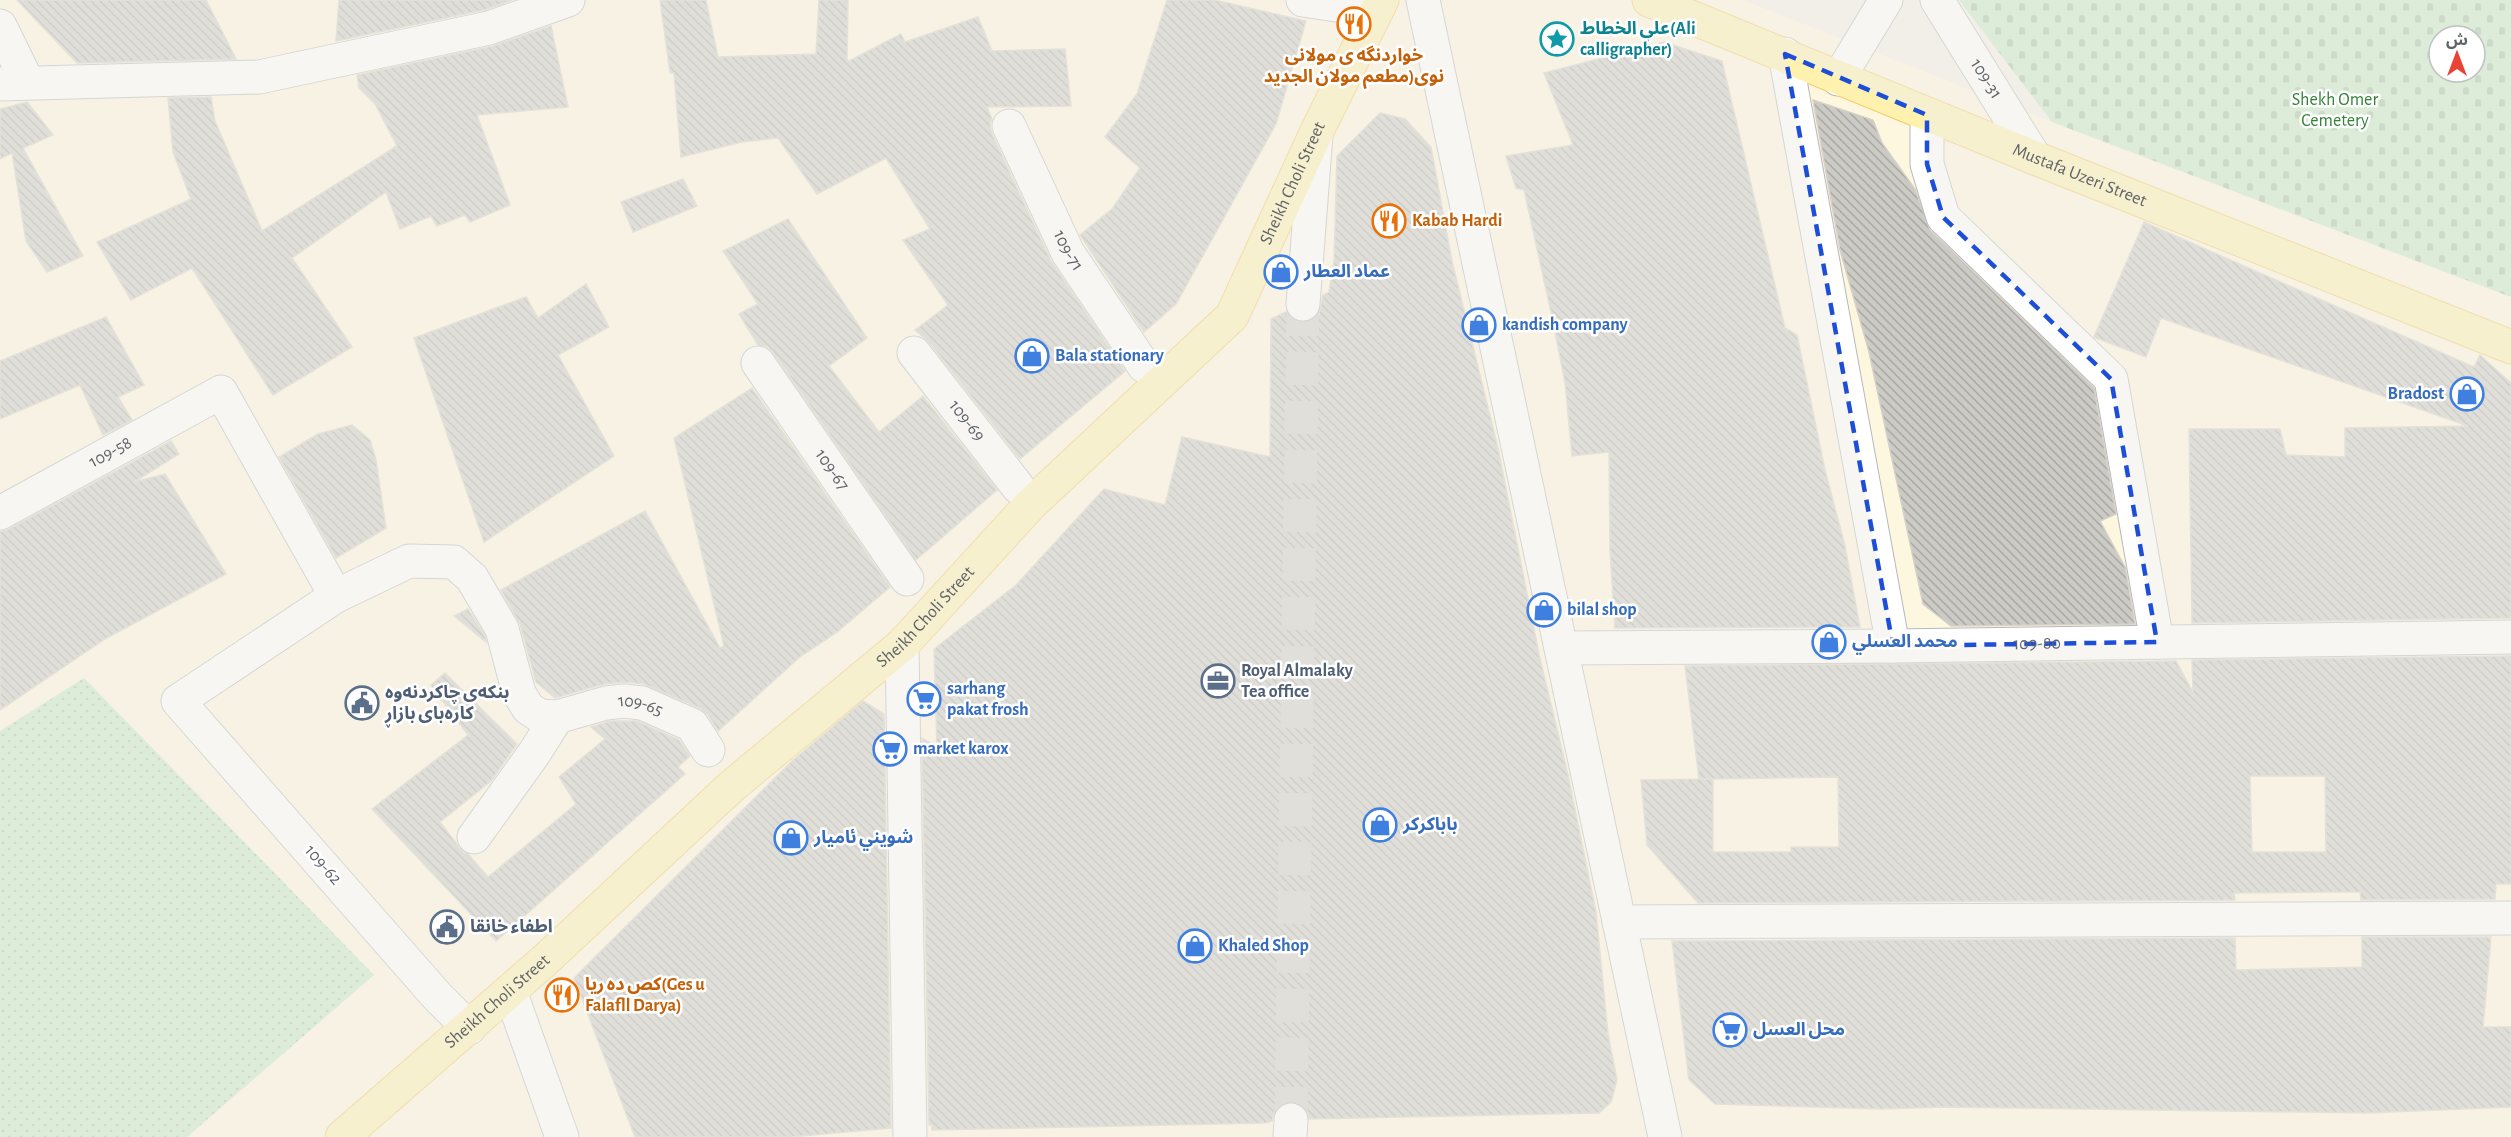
<svg xmlns="http://www.w3.org/2000/svg" width="2511" height="1137" viewBox="0 0 2511 1137" font-family="'Alegreya Sans','Noto Sans Arabic',sans-serif">
<style>
.commercial{fill:#fef7e0}
.grass{fill:url(#grass-dots)}
.cemetery{fill:url(#cemetery-stones);fill-rule:evenodd}
.building{fill:url(#building-back-hatch);stroke:#d6d1c6;stroke-width:1.5;fill-rule:evenodd}
.lines{fill:none;stroke-linecap:round;stroke-linejoin:round}
.minor-tunnel{stroke:#ccccc8;stroke-width:33;stroke-dasharray:33 16;stroke-linecap:butt}
.minor-casing{stroke:#b5b8bc;stroke-width:35}
.major-casing{stroke:#f2c960;stroke-width:35}
.minor{stroke:#fff;stroke-width:33}
.major{stroke:#fff2af;stroke-width:33}
.marked{fill:none;stroke:#1d4ed8;stroke-width:4.5;stroke-dasharray:12 8;stroke-linejoin:round}
.labels{text-anchor:middle;dominant-baseline:central;stroke-width:5;stroke-linejoin:round;paint-order:stroke}
.culture-label{font-size:18px;font-weight:bold;fill:#0d838f;stroke:#fff;text-anchor:start}
.food-label{font-size:18px;font-weight:bold;fill:#c56008;stroke:#fff;text-anchor:start}
.street-label{font-size:18px;fill:#5f6368;stroke:#fff}
.park-label{font-size:18px;fill:#348238;stroke:#fff}
.shop-label{font-size:18px;font-weight:bold;fill:#366cbe;stroke:#fff;text-anchor:start}
.service-label{font-size:18px;font-weight:bold;fill:#4e5e75;stroke:#fff;text-anchor:start}
</style>
<defs>
<pattern id="grass-dots" width="8" height="8" patternUnits="userSpaceOnUse" patternTransform="scale(1.5)"><rect width="8" height="8" fill="#c5e8c5"/><path d="M2 2h.1M6 6h.1" fill="none" stroke="#a3c0a4" stroke-width="1.8" stroke-linecap="round"/></pattern>
<pattern id="cemetery-stones" width="16" height="16" patternUnits="userSpaceOnUse" patternTransform="scale(1.5)"><rect width="16" height="16" fill="#c5e8c5"/><path d="M2 7V4a2 2 0 0 1 4 0v3zM10 15v-3a2 2 0 0 1 4 0v3z" fill="#a3c0a4"/></pattern>
<pattern id="building-back-hatch" width="6" height="6" patternUnits="userSpaceOnUse" patternTransform="scale(1.5)"><rect width="6" height="6" fill="#cccac5"/><path d="M-1 5l2 2M0 0l6 6M5-1l2 2" fill="none" stroke="#a9a8a4"/></pattern>
</defs>
<rect width="100%" height="100%" fill="#f1efe8"/>
<polygon class="commercial" points="0,0 1743,0 2052,122 2511,297 2511,1137 0,1137"/>
<polygon class="grass" points="84,678 374,975 187,1137 0,1137 0,731"/>
<path class="cemetery" d="M1959 0H2511V297L2052 122ZM2439 36H2475V72H2439Z"/>
<g class="building">
<polygon points="17,0 206,0 236,59 77,63"/>
<polygon points="339,0 512,0 484,10 336,41"/>
<polygon points="660,0 706,0 718,57 816,54 819,0 848,0 847,62 901,34 905,42 978,17 992,51 1065,49 1071,106 987,107 992,119 990,125 992,134 1051,261 1125,371 1020,459 929,342 915,330 948,305 903,240 930,229 886,158 817,194 778,138 742,142 681,157 674,73 670,73"/>
<polygon points="1167,0 1215,0 1306,21 1276,124 1176,304 1144,332 1080,235 1112,209 1140,168 1105,137 1137,94"/>
<polygon points="551,26 568,107 477,115 510,205 470,222 465,215 437,226 431,216 400,229 386,192 292,258 352,347 273,395 192,268 131,300 97,242 191,199 173,152 168,98 211,97 215,121 262,231 397,146 375,104 359,88 357,75 493,46"/>
<polygon points="1664,42 1722,61 1785,328 1797,335 1825,470 1845,546 1860,627 1615,628 1610,551 1609,452 1572,456 1565,383 1552,317 1524,190 1516,188 1506,156 1573,145 1544,73"/>
<polygon points="1813,100 1873,120 1882,143 1915,189 1930,230 2094,388 2116,514 2100,521 2125,567 2135,624 1951,626 1923,604 1869,352 1840,250"/>
<polygon points="27,102 53,135 23,148 83,256 47,272 26,241 12,153 0,159 0,109"/>
<polygon points="1380,113 1405,119 1431,147 1452,261 1498,448 1539,654 1568,775 1596,912 1608,1034 1617,1080 1611,1102 1599,1113 1309,1119 1307,1111 1302,1105 1292,1101 1282,1104 1275,1110 1272,1121 1265,1123 932,1130 932,1125 929,1125 922,738 937,747 934,649 1016,585 1104,489 1165,505 1182,437 1270,457 1271,319 1286,312 1293,320 1302,323 1312,321 1319,314 1323,295 1329,292 1334,262 1337,156"/>
<polygon points="683,179 697,206 633,232 621,202"/>
<polygon points="788,219 867,338 829,366 879,432 923,396 997,490 916,560 773,352 767,346 758,345 739,314 758,304 723,251"/>
<polygon points="2144,222 2474,367 2480,355 2511,383 2511,618 2192,623 2189,429 2280,429 2286,455 2345,457 2345,428 2468,426 2161,318 2146,357 2096,338 2094,337"/>
<polygon points="586,284 609,327 558,355 614,456 484,542 414,338 526,297 538,318"/>
<polygon points="106,317 144,385 118,397 132,420 103,435 80,385 0,419 0,361"/>
<polygon points="752,388 890,587 836,633 801,656 718,731 708,715 700,708 644,684 626,682 604,684 555,698 536,682 520,624 501,590 645,511 720,648 724,646 674,438"/>
<polygon points="352,425 370,440 376,460 386,528 336,558 279,457 318,434"/>
<polygon points="171,441 179,454 134,482 165,474 226,574 105,639 0,710 0,532 9,529"/>
<polygon points="468,609 485,636 486,642 454,616"/>
<path d="M2511 656V884H2496L2495 899 2361 900 2360 892H2326L2234 893 2235 900 1698 903 1647 845 1641 780 1713 779H1699L1685 666 2176 661 2193 692 2192 660ZM2250 776H2325L2326 852H2252ZM1838 777 1839 847H1791V852H1713V779Z"/>
<polygon points="445,673 517,744 491,781 440,822 463,852 468,854 488,877 576,804 559,777 605,739 591,727 610,721 637,721 679,740 690,756 678,767 685,774 496,941 372,809 468,735 431,685"/>
<polygon points="863,701 884,714 891,1128 791,1137 635,1137 574,978 792,761"/>
<polygon points="2362,937 2491,937 2483,1027 2511,1027 2511,1107 2366,1113 1944,1107 1881,1109 1715,1104 1689,1080 1672,941 2235,938 2236,970 2362,967"/>
</g>
<g class="lines">
<polyline class="minor-tunnel" points="1291,1120 1303,304"/>
<g class="minor-casing">
<g id="minor">
<polyline points="1303,0 1376,11"/>
<polyline points="1423,0 1665,1137"/>
<path id="s1" d="M1937 0 2035 158"/>
<polyline points="0,26 27,81"/>
<polyline points="1785,54 1893,646"/>
<polyline points="1838,79 1886,0"/>
<polyline points="0,84 259,77 489,28 568,0"/>
<polyline points="1927,115 1927,164 1943,217 2111,379 2157,642"/>
<path id="s2" d="M1009 126 1068 253 1144 366"/>
<polyline points="1303,304 1316,135"/>
<path id="s3" d="M914 353 1018 487"/>
<path id="s4" d="M758 363 907 579"/>
<path id="s5" d="M0 513 221 392 336 596"/>
<polyline points="902,645 910,1137"/>
<path id="s6" d="M1561 648 1893 646 2511 637"/>
<polyline points="474,837 535,752 557,717"/>
<polyline points="1619,922 2511,918"/>
<polyline points="510,991 562,1137"/>
<path id="s7" d="M469 1028 437 996 178 701 336 596 409 561 454 562 472 578 502 629 519 693 528 708 540 716 557 717 606 703 624 701 642 703 692 725 708 750"/>
<polyline points="1290,1137 1291,1120"/>
</g>
</g>
<g class="major-casing">
<g id="major">
<path id="s8" d="M1649 0 2035 158 2511 347"/>
<path id="s9" d="M342 1137 544 961 732 786 902 645 1031 504 1232 316 1317 131 1382 0"/>
</g>
</g>
<use href="#minor" class="minor"/>
<use href="#major" class="major"/>
</g>
<path d="M0 0H2511V1137H0ZM1785 54 1927 115V164L1943 217 2111 379 2157 642 1893 646Z" fill="#f1efe8" fill-opacity=".55" fill-rule="evenodd"/>
<path class="marked" d="M1785 54 1927 115V164L1943 217 2111 379 2157 642 1893 646Z"/>
<defs>
<g id="restaurant-ring" transform="scale(1.725)"><circle r="9.5" fill="#fff" stroke="#e8710a" stroke-width="1.5"/><path d="M-5-6h1v4h1v-4h1v4h1v-4h1v5L-1.5 .5V6h-2V.5L-5-1ZM5-6V6H3V1.5H1.5Q1.5-4 5-6Z" fill="#e8710a"/></g>
<g id="sight-ring" transform="scale(1.725)"><circle r="9.5" fill="#fff" stroke="#0f9aa8" stroke-width="1.5"/><path d="M0-6L1.8-2.2L6-1.7L2.9 1.2L3.7 5.4L0 3.3L-3.7 5.4L-2.9 1.2L-6-1.7L-1.8-2.2Z" fill="#0f9aa8"/></g>
<g id="shop-ring" transform="scale(1.725)"><circle r="9.5" fill="#fff" stroke="#3f7fe0" stroke-width="1.5"/><path d="M-5-2.5h2.3a2.7 3.5 0 0 1 5.4 0H5L5.5 6h-11ZM-1.5-2.5h3a1.5 2.3 0 0 0-3 0Z" fill="#3f7fe0"/></g>
<g id="office-ring" transform="scale(1.725)"><circle r="9.5" fill="#fff" stroke="#5c6f8a" stroke-width="1.5"/><path d="M-6-3h4V-5.5h4V-3h4V5H-6ZM-1-4.5V-3h2v-1.5ZM-6 0V1H6V0Z" fill="#5c6f8a"/></g>
<g id="supermarket-ring" transform="scale(1.725)"><circle r="9.5" fill="#fff" stroke="#3f7fe0" stroke-width="1.5"/><path d="M-6-5.5h2.5l.6 2H6L4.5 2H-2.5L-4.4-4H-6ZM-1.5 3.2a1.3 1.3 0 1 0 .1 0ZM3 3.2a1.3 1.3 0 1 0 .1 0Z" fill="#3f7fe0"/></g>
<g id="civic-ring" transform="scale(1.725)"><circle r="9.5" fill="#fff" stroke="#5c6f8a" stroke-width="1.5"/><path d="M-.6-6.5H3V-4.5H.6V-3L4-1V1h2V6H-6V1h2V-1L-.6-3ZM-1.2 2.5V6h2.4V2.5Z" fill="#5c6f8a"/></g>
</defs>
<g fill-rule="evenodd">
<use href="#restaurant-ring" x="1354" y="24"/>
<use href="#sight-ring" x="1557" y="39"/>
<use href="#restaurant-ring" x="1389" y="221"/>
<use href="#shop-ring" x="1281" y="272"/>
<use href="#shop-ring" x="1479" y="325"/>
<use href="#shop-ring" x="1032" y="356"/>
<use href="#shop-ring" x="2467" y="394"/>
<use href="#shop-ring" x="1544" y="610"/>
<use href="#shop-ring" x="1829" y="642"/>
<use href="#office-ring" x="1218" y="681"/>
<use href="#supermarket-ring" x="924" y="699"/>
<use href="#civic-ring" x="362" y="703"/>
<use href="#supermarket-ring" x="890" y="749"/>
<use href="#shop-ring" x="1380" y="825"/>
<use href="#shop-ring" x="791" y="838"/>
<use href="#civic-ring" x="447" y="927"/>
<use href="#shop-ring" x="1195" y="946"/>
<use href="#restaurant-ring" x="562" y="995"/>
<use href="#supermarket-ring" x="1730" y="1030"/>
</g>
<g class="labels">
<g class="culture-label">
<text x="1580" y="29">علي الخطاط(Ali<tspan x="1580" dy="21">calligrapher)</tspan></text>
</g>
<g class="food-label">
<text x="1354" y="56" text-anchor="middle">خواردنگه ی مولانی<tspan x="1354" dy="21">نوی(مطعم مولان الجديد</tspan></text>
<text x="1412" y="221">Kabab Hardi</text>
<text x="585" y="985">کص ده ریا(Ges u<tspan x="585" dy="21">Falafll Darya)</tspan></text>
</g>
<g class="street-label">
<text stroke="none"><textPath href="#s1" startOffset="93">109-31</textPath></text>
<text stroke="none"><textPath href="#s8" startOffset="465">Mustafa Uzeri Street</textPath></text>
<text stroke="none"><textPath href="#s9" startOffset="1358">Sheikh Choli Street</textPath></text>
<text stroke="none"><textPath href="#s2" startOffset="138">109-71</textPath></text>
<text stroke="none"><textPath href="#s3" startOffset="86">109-69</textPath></text>
<text stroke="none"><textPath href="#s5" startOffset="126">109-58</textPath></text>
<text stroke="none"><textPath href="#s4" startOffset="130">109-67</textPath></text>
<text stroke="none"><textPath href="#s9" startOffset="782">Sheikh Choli Street</textPath></text>
<text stroke="none"><textPath href="#s6" startOffset="476">109-80</textPath></text>
<text stroke="none"><textPath href="#s7" startOffset="1038">109-65</textPath></text>
<text transform="translate(323 865) rotate(49)">109-62</text>
<text stroke="none"><textPath href="#s9" startOffset="206">Sheikh Choli Street</textPath></text>
</g>
<g class="park-label">
<text x="2335" y="100">Shekh Omer<tspan x="2335" dy="21">Cemetery</tspan></text>
</g>
<g class="shop-label">
<text x="1304" y="272">عماد العطار</text>
<text x="1502" y="325">kandish company</text>
<text x="1055" y="356">Bala stationary</text>
<text x="2444" y="394" text-anchor="end">Bradost</text>
<text x="1567" y="610">bilal shop</text>
<text x="1852" y="642">محمد العسلي</text>
<text x="947" y="689">sarhang<tspan x="947" dy="21">pakat frosh</tspan></text>
<text x="913" y="749">market karox</text>
<text x="1403" y="825">باباكركر</text>
<text x="814" y="838">شويني ئامیار</text>
<text x="1218" y="946">Khaled Shop</text>
<text x="1753" y="1030">محل العسل</text>
</g>
<g class="service-label">
<text x="1241" y="671">Royal Almalaky<tspan x="1241" dy="21">Tea office</tspan></text>
<text x="385" y="693">بنکەی چاکردنەوە<tspan x="385" dy="21">کارەبای بازاڕ</tspan></text>
<text x="470" y="927">اطفاء خانقا</text>
</g>
</g>
<g transform="translate(2457 54)"><circle r="28" fill="#ffffff" stroke="#bfc1c3" stroke-width="1.5"/>
<path d="M0-4.5L10 22L0 15L-10 22Z" fill="#ea4335"/>
<text y="-9" font-size="16" font-weight="bold" text-anchor="middle" fill="#5f6368">ش</text>
</g>
</svg>
